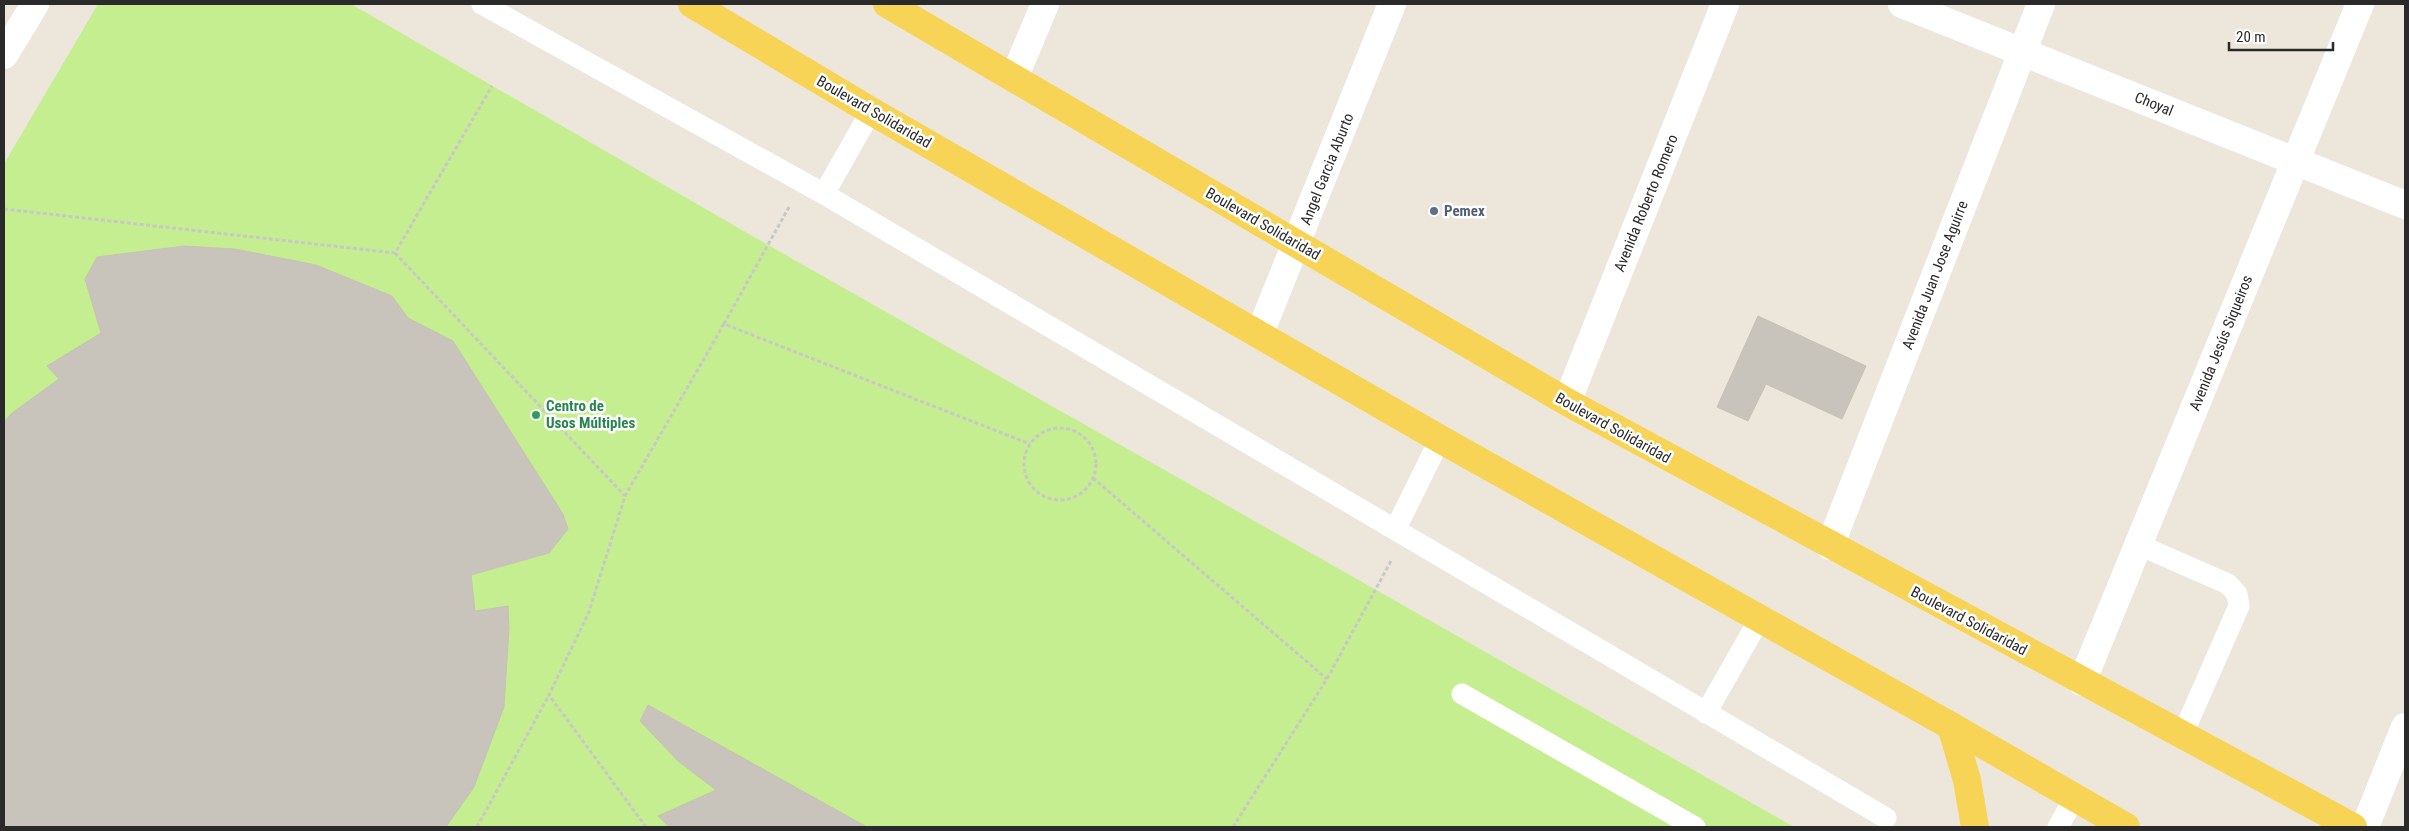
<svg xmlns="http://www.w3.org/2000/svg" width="2409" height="831" viewBox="0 0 2409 831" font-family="'Roboto Condensed',sans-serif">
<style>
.pitch{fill:#c5ee90}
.building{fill:#c8c3bb;stroke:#c8c2b5}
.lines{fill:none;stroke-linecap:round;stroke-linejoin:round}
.path{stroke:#c8c8c8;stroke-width:3;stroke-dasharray:4 2.5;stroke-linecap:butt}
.lane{stroke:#fff;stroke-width:21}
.street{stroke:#fff;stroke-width:28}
.secondary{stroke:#fff;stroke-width:28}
.primary{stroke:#f8d456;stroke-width:28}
.service-dot{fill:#5c6f8a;stroke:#fff;stroke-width:2}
.leisure-dot{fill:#2e9e5b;stroke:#fff;stroke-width:2}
.labels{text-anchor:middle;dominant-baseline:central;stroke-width:5;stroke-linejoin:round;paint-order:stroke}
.street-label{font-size:15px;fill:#2a2a2a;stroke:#fff}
.service-label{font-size:15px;font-weight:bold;fill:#4e5e75;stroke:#fff;text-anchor:start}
.leisure-label{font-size:15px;font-weight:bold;fill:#27864d;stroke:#fff;text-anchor:start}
</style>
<rect width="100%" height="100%" fill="#ede6db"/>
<polygon class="pitch" points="98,4 351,4 768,245 1794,827 4,827 4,164"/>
<g class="building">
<polygon points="184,246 235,249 316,265 392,296 408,318 453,341 563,514 568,529 549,553 471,575 475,611 508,606 509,628 504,707 474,787 446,827 4,827 4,422 12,413 59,379 47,366 101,333 85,279 97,257"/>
<polygon points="1758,316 1866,366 1842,419 1766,384 1748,421 1717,407"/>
<polygon points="648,705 867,827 669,827 658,816 716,790 678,761 640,721"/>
</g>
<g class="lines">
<g class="path">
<polyline points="4,209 395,253 492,86"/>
<polyline points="395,253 625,496"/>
<polyline points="724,324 789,207"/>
<circle cx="1060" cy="464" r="36"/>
<polyline points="1093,478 1327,679"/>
<polyline points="477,827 549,695"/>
<polyline points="646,827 549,695 589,612 625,496 724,324 1030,444"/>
<polyline points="1233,827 1327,679 1392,559"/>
</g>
<g class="lane">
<polyline points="482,4 824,194 1886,818"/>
<polyline points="824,194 871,111"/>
<polyline points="1396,528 1440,439"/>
<polyline points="2139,545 2228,584 2237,594 2239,606 2182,736"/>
<polyline points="1462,694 1695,827"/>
<polyline points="1706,713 1760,618"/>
<polyline points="2058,827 2075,797"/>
</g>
<g class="street">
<polyline points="1902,4 2405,205"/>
<polyline points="1014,78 1045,4"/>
<polyline points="1567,402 1725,4"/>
<polyline points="1830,546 2041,4"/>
<polyline points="2082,682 2360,4"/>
<polyline points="2365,827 2405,727"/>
</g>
<g class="secondary">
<polyline points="4,55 35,4"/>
<polyline points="1260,333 1392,4"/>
</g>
<g class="primary">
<polyline points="692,4 871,111 1440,439 1951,726 2126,827"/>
<polyline points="887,4 1567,402 2353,827"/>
<polyline points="1951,726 1967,780 1975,827"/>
</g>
</g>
<circle class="service-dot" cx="1434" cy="211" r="5"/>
<circle class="leisure-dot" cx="536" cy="415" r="5"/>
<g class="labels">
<g class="street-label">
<text transform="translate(2154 104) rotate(22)">Choyal</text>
<text transform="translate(874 112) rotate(30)">Boulevard Solidaridad</text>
<text transform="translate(1327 169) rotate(-68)">Angel Garcia Aburto</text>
<text transform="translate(1646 203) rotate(-68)">Avenida Roberto Romero</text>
<text transform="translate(1263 224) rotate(30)">Boulevard Solidaridad</text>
<text transform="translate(1935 275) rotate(-69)">Avenida Juan Jose Aguirre</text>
<text transform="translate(2221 343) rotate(-68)">Avenida Jesús Siqueiros</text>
<text transform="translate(1613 428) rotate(29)">Boulevard Solidaridad</text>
<text transform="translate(1969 621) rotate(28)">Boulevard Solidaridad</text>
</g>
<g class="service-label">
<text x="1444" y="211">Pemex</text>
</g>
<g class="leisure-label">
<text x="546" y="406">Centro de<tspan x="546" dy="17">Usos Múltiples</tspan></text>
</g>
</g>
<rect width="2409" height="831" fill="none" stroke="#2a2a2a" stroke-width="10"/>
<path d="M2229 42v8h104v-8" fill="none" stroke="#2a2a2a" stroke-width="2.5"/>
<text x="2236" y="42" font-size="15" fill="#2a2a2a" stroke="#ffffff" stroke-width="4" paint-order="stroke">20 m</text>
</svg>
